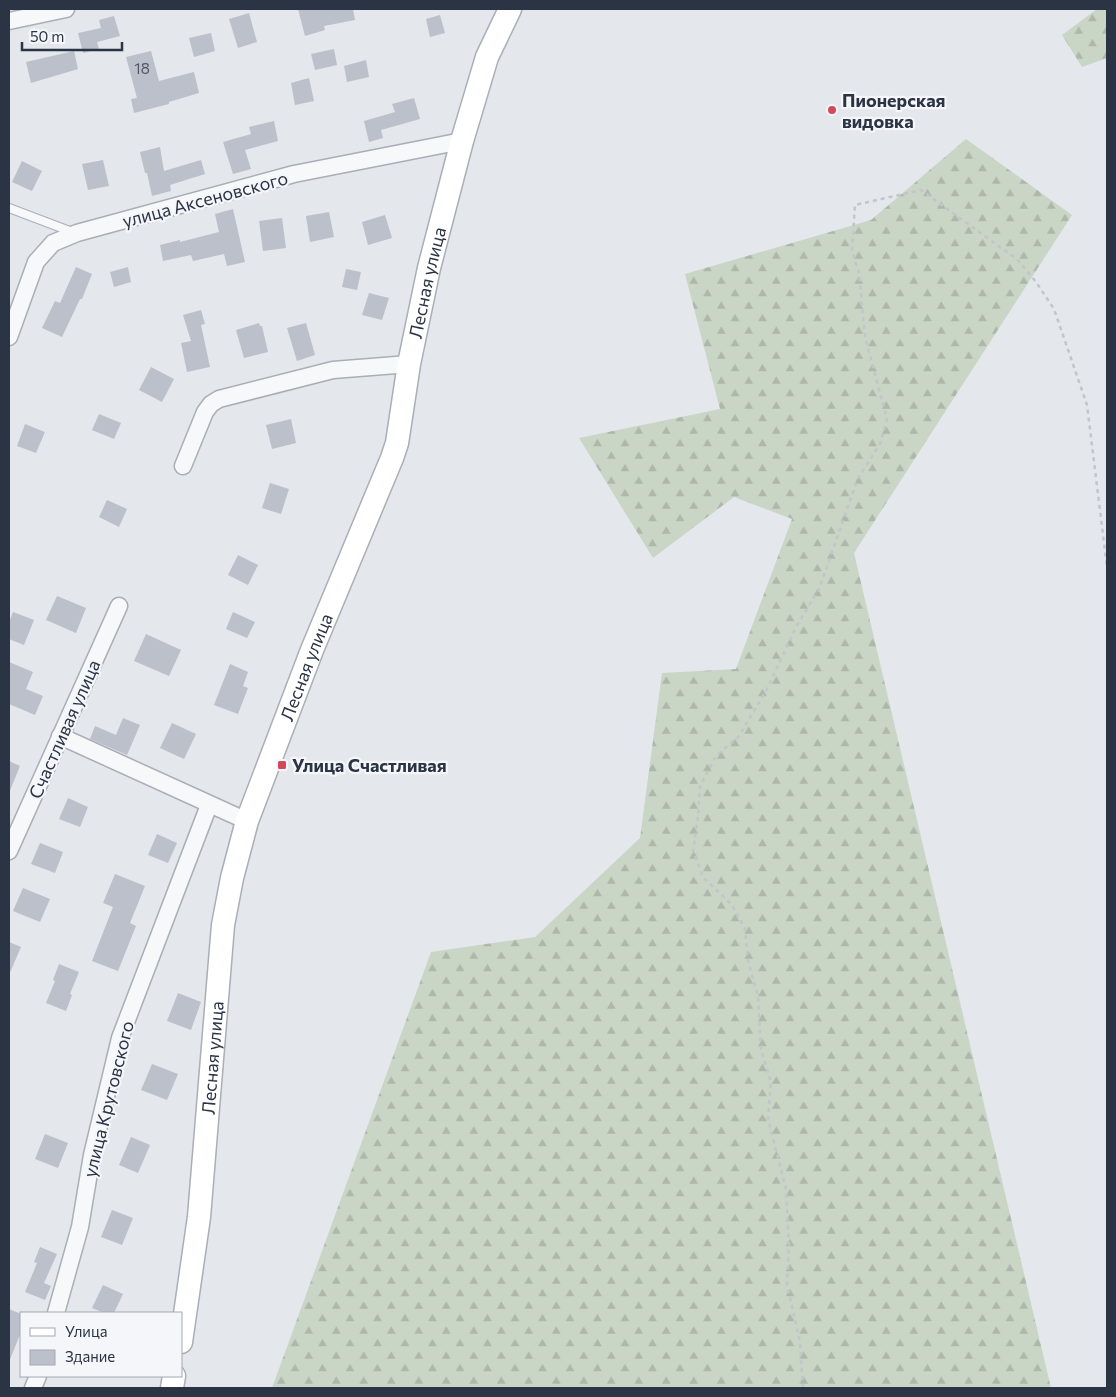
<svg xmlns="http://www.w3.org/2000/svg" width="1116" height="1397" viewBox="0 0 1116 1397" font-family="Commissioner,sans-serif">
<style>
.forest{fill:url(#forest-firs)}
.building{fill:#bbc0ca}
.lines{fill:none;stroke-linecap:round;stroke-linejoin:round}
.lane-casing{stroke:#a9aeb7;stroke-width:10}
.street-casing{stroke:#a9aeb7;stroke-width:19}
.secondary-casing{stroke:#a9aeb7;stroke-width:25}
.path{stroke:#c2c5cb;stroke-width:2.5;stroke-dasharray:4 4;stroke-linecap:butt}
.lane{stroke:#f7f8fa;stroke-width:8}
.street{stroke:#f7f8fa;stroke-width:16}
.secondary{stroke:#fff;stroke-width:22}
.poi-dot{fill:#d1495b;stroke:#f4f6f9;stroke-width:2}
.labels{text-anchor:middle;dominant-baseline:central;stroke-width:4.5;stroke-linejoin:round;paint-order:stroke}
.number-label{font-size:15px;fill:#4f5766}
.poi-label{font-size:18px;font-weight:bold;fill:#2b3445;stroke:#f4f6f9;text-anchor:start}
.street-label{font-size:18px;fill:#2b3445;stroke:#f4f6f9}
</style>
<defs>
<pattern id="forest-firs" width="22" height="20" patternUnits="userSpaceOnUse" patternTransform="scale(1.25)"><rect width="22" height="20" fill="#c9d6c5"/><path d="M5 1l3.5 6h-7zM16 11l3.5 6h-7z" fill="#adb8ab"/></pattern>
</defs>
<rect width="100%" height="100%" fill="#e4e7ec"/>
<g class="forest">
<polygon points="1097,9 1107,9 1107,58 1082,67 1062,35"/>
<polygon points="966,139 1072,215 854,553 1051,1388 272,1388 431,952 535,937 640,838 662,673 736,669 792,519 734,497 653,558 579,438 720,409 685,274 871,220"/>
</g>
<g class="building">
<polygon points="298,9 353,9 355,20 324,26 325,30 305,36"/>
<polygon points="249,13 257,42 238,48 229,19"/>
<polygon points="440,15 445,33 430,37 426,19"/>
<polygon points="114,16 120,36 97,42 99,49 83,53 78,33 101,28 99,20"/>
<polygon points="211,33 215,51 194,57 189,38"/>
<polygon points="334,49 337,65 315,70 311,54"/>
<polygon points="74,51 78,69 31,83 26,62"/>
<polygon points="151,51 159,81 194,72 199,93 169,102 169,104 134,113 131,99 137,98 126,57"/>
<polygon points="366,60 369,77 347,82 344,66"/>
<polygon points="309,78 314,101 295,105 291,83"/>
<polygon points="414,98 420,119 381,130 383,138 369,142 364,121 395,112 392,104"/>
<polygon points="274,121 278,141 245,150 251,169 233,174 223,142 251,134 249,127"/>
<polygon points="160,147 164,171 201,160 205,174 170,185 171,191 152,196 147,173 145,173 140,152"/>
<polygon points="103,160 109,186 88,190 82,164"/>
<polygon points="22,161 42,171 32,191 12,182"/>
<polygon points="233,209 245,262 227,266 224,254 193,261 191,255 163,261 160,245 180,240 180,242 219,232 215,214"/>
<polygon points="329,212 334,237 310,242 306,216"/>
<polygon points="385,215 392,238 368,245 362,222"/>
<polygon points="282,218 286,248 263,251 259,221"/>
<polygon points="76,267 92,274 82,299 80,299 62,337 42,328 55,301 60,303"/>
<polygon points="128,267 131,282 114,287 110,272"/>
<polygon points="346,269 361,272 357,290 342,287"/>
<polygon points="369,293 389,298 382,320 362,315"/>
<polygon points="201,310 205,324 201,325 210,367 187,372 181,343 191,341 183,315"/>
<polygon points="259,323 260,326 262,326 268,352 244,358 236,330"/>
<polygon points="306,323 315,355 297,361 287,328"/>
<polygon points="151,367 174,379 162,402 139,390"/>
<polygon points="99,414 121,423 114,439 92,430"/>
<polygon points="291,419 296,443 272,449 266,425"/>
<polygon points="25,424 45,432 36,453 17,446"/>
<polygon points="270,483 289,489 281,514 262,508"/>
<polygon points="107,500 127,509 119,527 99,517"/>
<polygon points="238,555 258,565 248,585 228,575"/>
<polygon points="57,596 86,608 76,633 46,620"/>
<polygon points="13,612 34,620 24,645 9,639 9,622"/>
<polygon points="233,612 255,622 247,638 226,629"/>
<polygon points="146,634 181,650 169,676 134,661"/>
<polygon points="9,662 33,672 26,689 43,696 35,715 9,704"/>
<polygon points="230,664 248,672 243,686 248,688 238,714 214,705"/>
<polygon points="123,718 140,725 127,755 90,739 95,726 116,735"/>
<polygon points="172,723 196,734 184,759 160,748"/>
<polygon points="9,761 20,766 9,793"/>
<polygon points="68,798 88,807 80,827 59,819"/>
<polygon points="157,834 177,843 168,863 148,855"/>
<polygon points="40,843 63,852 55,873 31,864"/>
<polygon points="115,874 145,886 130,923 136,926 118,971 92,961 113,907 103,903"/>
<polygon points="23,888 50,899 40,922 13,911"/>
<polygon points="9,942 21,947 9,975"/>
<polygon points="59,964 79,972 70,994 72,995 66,1011 46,1003 55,981 53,980"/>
<polygon points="178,993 201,1002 191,1030 167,1021"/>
<polygon points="152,1064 178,1074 167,1100 141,1090"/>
<polygon points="45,1134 68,1143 58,1168 35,1159"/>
<polygon points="131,1137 150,1145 138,1173 119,1165"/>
<polygon points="112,1210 133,1218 122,1245 101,1237"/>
<polygon points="40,1247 57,1254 44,1283 51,1286 45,1300 25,1292 37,1263 34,1262"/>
<polygon points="103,1285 123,1294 114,1313 104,1313 92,1308"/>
<polygon points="9,1309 21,1314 21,1332 9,1362"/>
</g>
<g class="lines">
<g class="lane-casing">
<polyline id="lane" points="9,208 75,233"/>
</g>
<g class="street-casing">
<g id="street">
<polyline points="9,21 66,9"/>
<polyline points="9,337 36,262 53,243 77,233 294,174 462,141"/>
<polyline points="183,466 205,412 211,404 219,399 333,370 409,364"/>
<polyline points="60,736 247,821"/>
<polyline points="9,851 119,606"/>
<polyline points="56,1313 80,1227 92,1155 120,1038 209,805"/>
<polyline points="33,1388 38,1376"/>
</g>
</g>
<g class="secondary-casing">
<g id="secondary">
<path id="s1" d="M181 1342 199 1217 223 925 232 878 247 821 312 650 392 458 397 443 409 364 429 268 462 141 487 57 510 9"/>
<polyline points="172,1388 174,1376"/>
</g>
</g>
<polyline class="path" points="803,1388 800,1342 787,1284 789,1244 786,1189 768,1119 771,1082 761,1050 758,996 748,961 745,929 732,905 703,877 693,851 698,817 700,786 716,756 739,736 767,689 796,627 819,589 858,478 880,444 887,419 865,337 859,273 852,251 855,205 921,190 1018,260 1036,282 1054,309 1087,405 1107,567"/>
<use href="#lane" class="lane"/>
<use href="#street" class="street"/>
<use href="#secondary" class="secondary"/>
</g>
<g class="poi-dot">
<circle cx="832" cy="110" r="5"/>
<rect x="277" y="760" width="10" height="10" rx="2.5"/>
</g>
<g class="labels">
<g class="number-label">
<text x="142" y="68">18</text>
</g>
<g class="poi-label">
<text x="842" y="100">Пионерская<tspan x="842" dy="21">видовка</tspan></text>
<text x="292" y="765">Улица Счастливая</text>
</g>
<g class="street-label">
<text transform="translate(205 199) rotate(-15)">улица Аксеновского</text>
<text stroke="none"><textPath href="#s1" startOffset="1096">Лесная улица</textPath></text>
<text stroke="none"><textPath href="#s1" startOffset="691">Лесная улица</textPath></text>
<text transform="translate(64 729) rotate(-66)">Счастливая улица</text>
<text stroke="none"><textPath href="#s1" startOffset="286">Лесная улица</textPath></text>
<text transform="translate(108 1099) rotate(-76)">улица Крутовского</text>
</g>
</g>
<rect width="1116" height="1397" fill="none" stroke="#2b3445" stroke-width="20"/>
<rect x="20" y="1312" width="162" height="65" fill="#f4f6f9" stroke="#a4a8b1"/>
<rect x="30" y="1328" width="25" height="8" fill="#ffffff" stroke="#a4a8b1"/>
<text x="65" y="1337" font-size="15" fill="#2b3445">Улица</text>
<rect x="30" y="1350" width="25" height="15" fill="#bbc0ca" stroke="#a4a8b1"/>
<text x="65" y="1362" font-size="15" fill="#2b3445">Здание</text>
<path d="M22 42v8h100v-8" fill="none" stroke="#2b3445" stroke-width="2.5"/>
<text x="30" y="42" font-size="15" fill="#2b3445" stroke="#f4f6f9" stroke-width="4" paint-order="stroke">50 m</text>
</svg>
